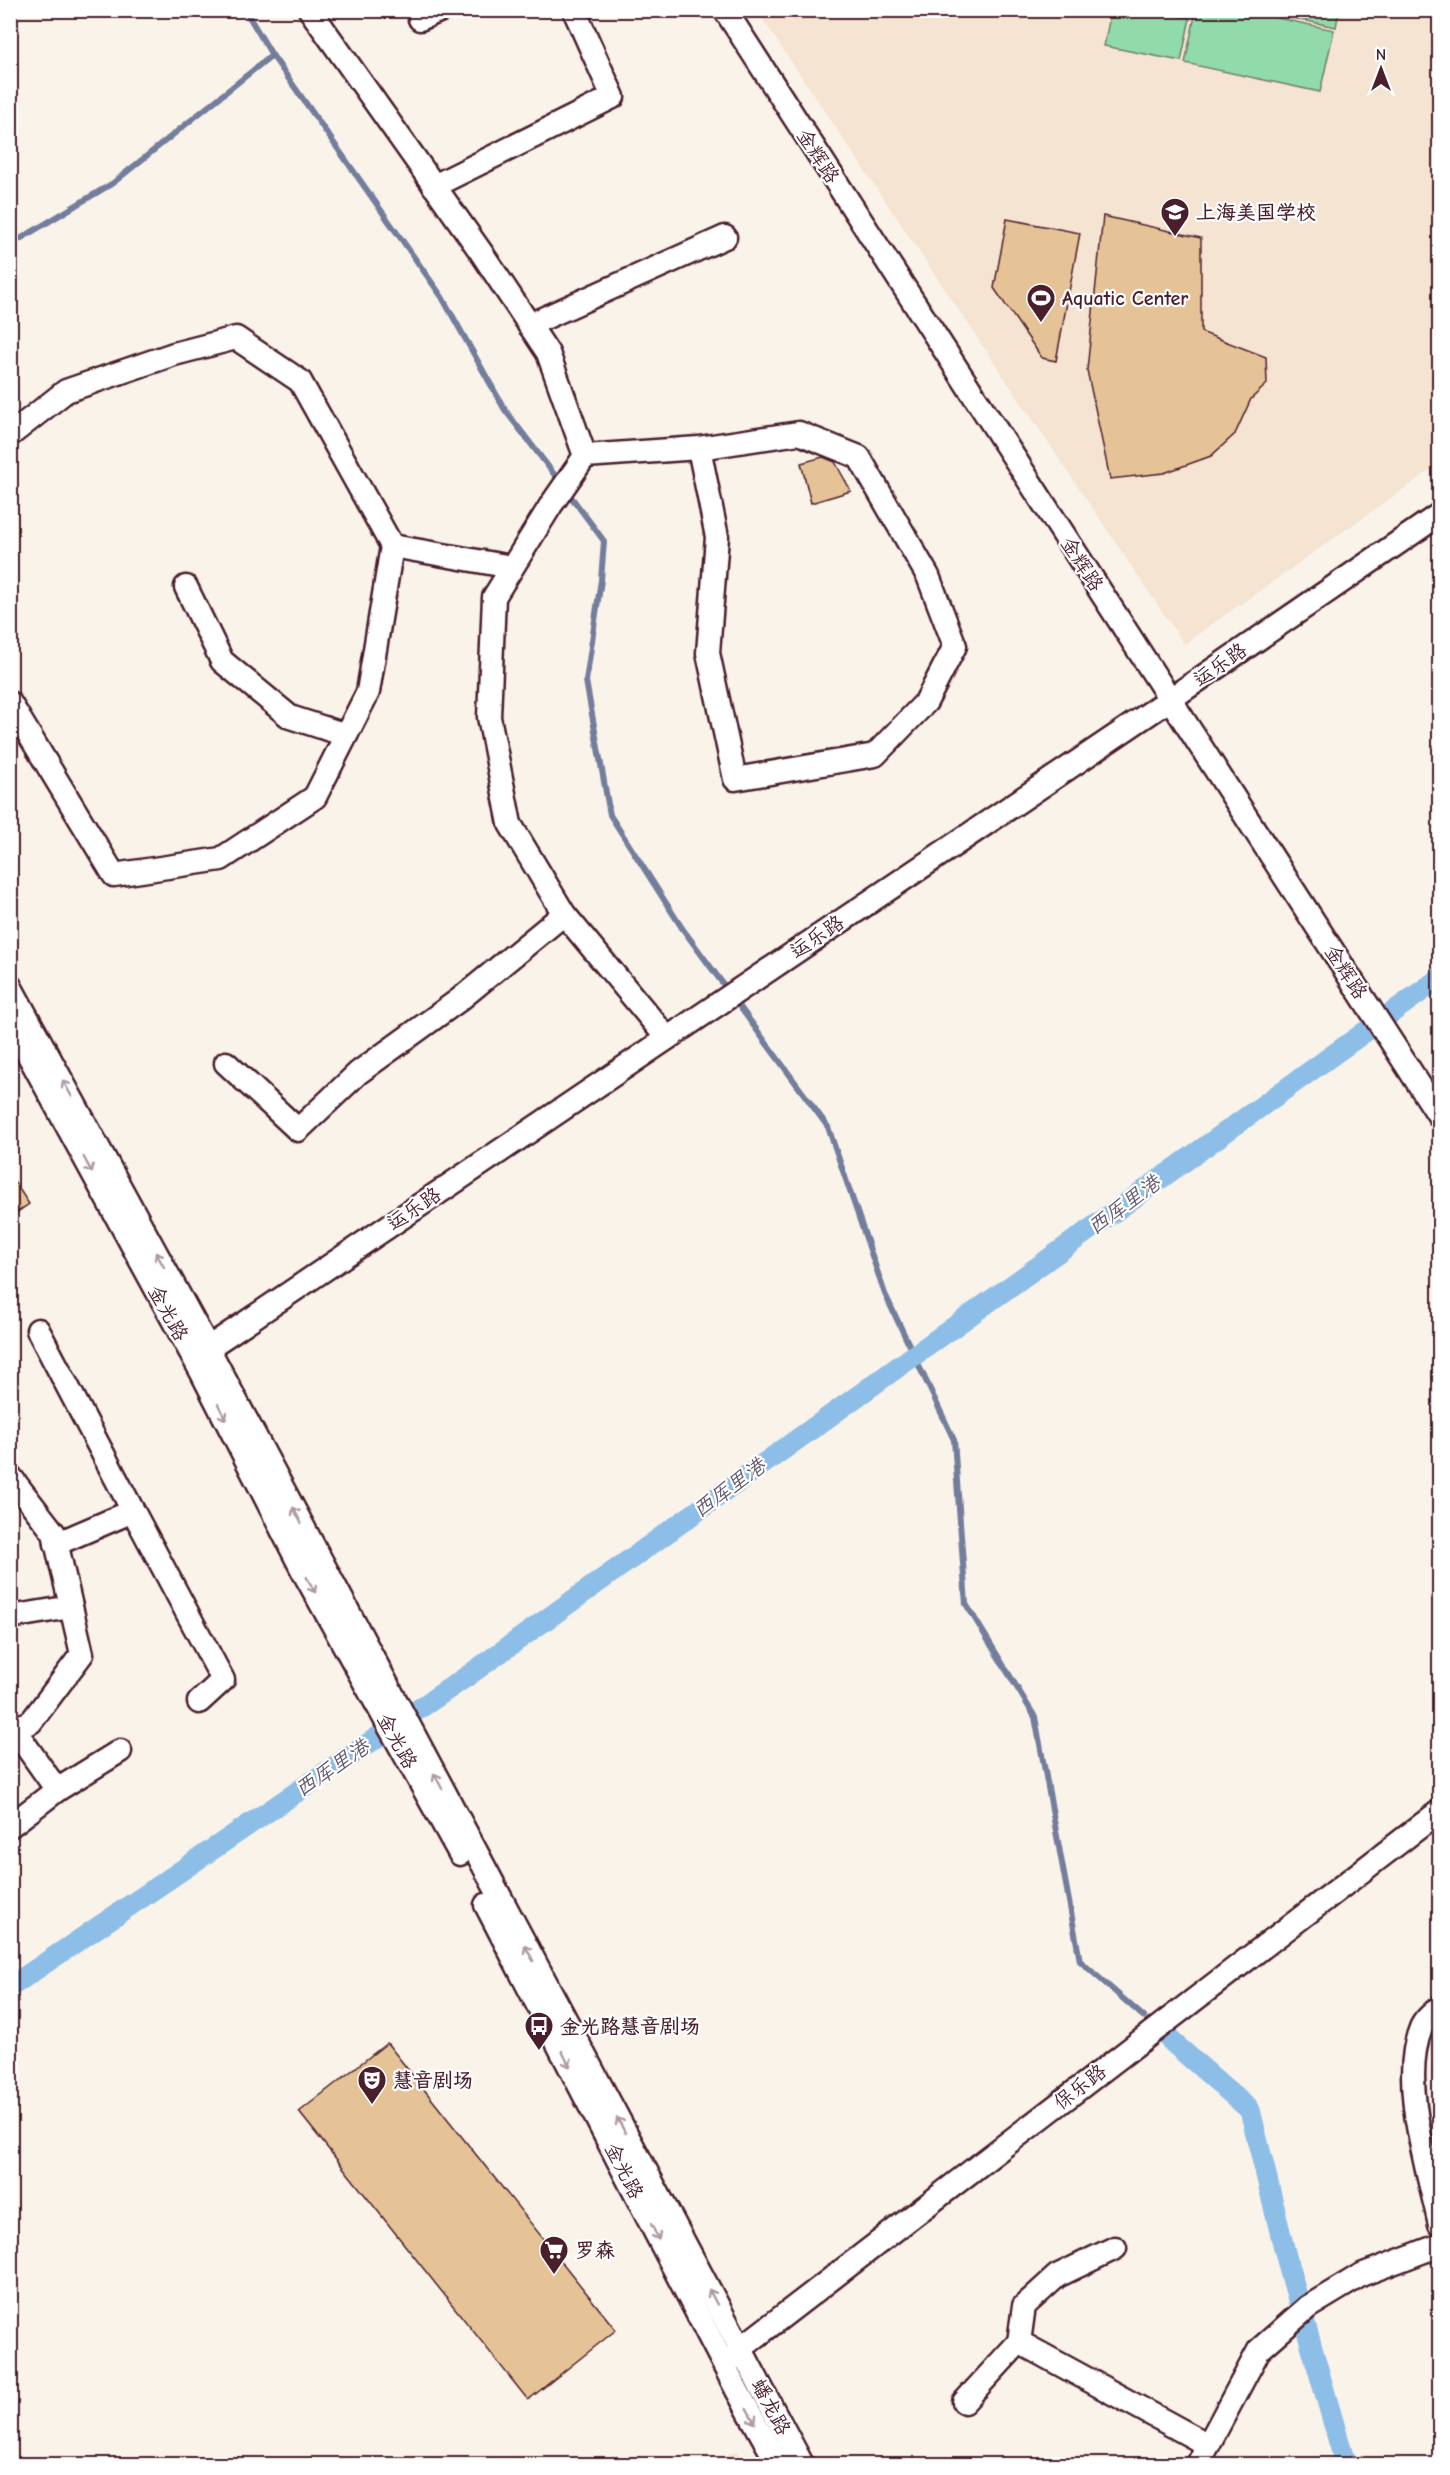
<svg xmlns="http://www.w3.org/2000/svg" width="1450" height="2475" viewBox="0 0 1450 2475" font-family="'Comic Neue','LXGW WenKai TC',sans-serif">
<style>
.built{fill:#f4e4d1}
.green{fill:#91dbab;stroke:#6e7d6b;stroke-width:1.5}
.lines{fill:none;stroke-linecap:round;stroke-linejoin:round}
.stream{stroke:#727e9c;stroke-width:6}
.canal{stroke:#8dbee8;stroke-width:21}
.building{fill:#e6c297;stroke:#4a1f2b;stroke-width:1.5}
.minor-casing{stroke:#4a1f2b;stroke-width:27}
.minor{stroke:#fff;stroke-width:22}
.oneway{stroke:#ae9aa0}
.labels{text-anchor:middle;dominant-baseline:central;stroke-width:4.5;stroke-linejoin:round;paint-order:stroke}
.street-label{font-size:20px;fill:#4a1f2b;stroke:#fff}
.poi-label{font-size:20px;font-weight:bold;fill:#4a1f2b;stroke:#fff;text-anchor:start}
.water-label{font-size:21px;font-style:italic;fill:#61576d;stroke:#fff}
</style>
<rect width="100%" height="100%" fill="#faf3ea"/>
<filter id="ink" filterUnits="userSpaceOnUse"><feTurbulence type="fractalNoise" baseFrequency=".0167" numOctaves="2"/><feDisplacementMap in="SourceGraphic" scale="12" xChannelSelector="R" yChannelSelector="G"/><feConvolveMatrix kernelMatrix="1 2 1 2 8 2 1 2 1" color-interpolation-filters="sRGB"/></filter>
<g filter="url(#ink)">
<g class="built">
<polygon points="757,11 1439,11 1439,464 1184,644"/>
<polygon points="737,2450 745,2464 711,2464"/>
</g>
<g class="green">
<polygon points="1111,11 1151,11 1190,18 1181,61 1104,46"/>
<polygon points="1196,11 1264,11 1263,15 1334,30 1320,92 1185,63"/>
<polygon points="1275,11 1275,10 1339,11 1336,27 1274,14"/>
</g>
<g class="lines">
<g class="stream">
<polyline points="245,10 272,55"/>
<polyline points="10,245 113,183 272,55 442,297 505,410 560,482"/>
<polyline points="566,490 604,541 601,580 586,681 610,815 682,928 828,1127 885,1294 954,1440 966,1604 1035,1717 1080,1961 1144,2017"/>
</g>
<g class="canal">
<polyline points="10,1987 469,1675 1440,978"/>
<polyline points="1170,2040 1250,2110 1289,2268 1343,2456 1349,2464"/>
</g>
</g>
<g class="building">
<polygon points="1103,216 1201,238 1201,332 1266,357 1267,384 1251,399 1235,434 1211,456 1164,473 1110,479 1087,370"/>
<polygon points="1007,219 1080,233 1056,361 1042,358 994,288"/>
<polygon points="823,457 835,462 851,491 811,503 801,463"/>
<polygon points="10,1175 29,1204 10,1217"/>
<polygon points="387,2043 616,2330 528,2400 299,2112"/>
</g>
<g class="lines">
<g class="minor-casing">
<g id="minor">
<polyline points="310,10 481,252 548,353 585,456 551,505 494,597 489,717 510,824 564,914 667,1038"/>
<polyline points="725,10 1440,1117"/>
<polyline points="420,19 441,10"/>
<polyline points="434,186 613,97 574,10"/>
<polyline points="529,325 725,237"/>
<polyline points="10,435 66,391 174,354 236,338 300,381 392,546 368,692 315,797 221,859 114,875 10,703"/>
<polyline points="585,456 699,448 799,433 859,457 928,576 955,646 926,702 875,755 735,779 708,653 717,537 699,448"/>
<polyline points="392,546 512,567"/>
<polyline points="186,587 222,661 290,717 346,735"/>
<polyline points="10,986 208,1348 802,2464"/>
<polyline points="10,1021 202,1373 304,1573 460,1854"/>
<polyline points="226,1063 298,1130 358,1073 459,1000 564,914"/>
<polyline points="38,1330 133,1511 56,1544"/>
<polyline points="198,1357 208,1348 1169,700 1440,514"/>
<polyline points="10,1476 54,1533 82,1654 31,1722 10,1730"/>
<polyline points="133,1511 223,1680 199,1702"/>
<polyline points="10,1617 71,1607"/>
<polyline points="14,1729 57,1790 120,1751"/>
<polyline points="10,1826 57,1790"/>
<polyline points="486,1905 738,2392 778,2464"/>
<path d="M1440 2007C1433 2013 1424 2020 1421 2028 1399 2081 1428 2169 1440 2225"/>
<polyline points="1115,2248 1057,2276 1024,2306 1019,2342 1208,2445"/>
<polyline points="732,2359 740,2349 1440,1811"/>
<polyline points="964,2402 1019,2342"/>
<polyline points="1198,2464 1259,2350 1308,2307 1361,2275 1440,2245"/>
</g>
</g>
<use href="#minor" class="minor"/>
</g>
<defs><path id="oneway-shaft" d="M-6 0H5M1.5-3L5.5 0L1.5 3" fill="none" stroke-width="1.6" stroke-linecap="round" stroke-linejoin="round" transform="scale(1.5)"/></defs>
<g class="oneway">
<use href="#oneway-shaft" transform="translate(67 1088) rotate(-119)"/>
<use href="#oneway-shaft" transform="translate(88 1165) rotate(61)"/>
<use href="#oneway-shaft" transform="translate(160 1260) rotate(-119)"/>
<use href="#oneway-shaft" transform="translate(222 1412) rotate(63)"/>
<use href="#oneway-shaft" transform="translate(297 1515) rotate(-118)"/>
<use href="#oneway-shaft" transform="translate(311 1585) rotate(61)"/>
<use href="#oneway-shaft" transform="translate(438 1781) rotate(-118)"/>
<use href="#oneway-shaft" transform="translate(529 1953) rotate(-118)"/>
<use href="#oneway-shaft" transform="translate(566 2059) rotate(63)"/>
<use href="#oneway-shaft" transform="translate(621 2125) rotate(-118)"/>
<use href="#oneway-shaft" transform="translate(655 2232) rotate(63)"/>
<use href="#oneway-shaft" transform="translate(713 2297) rotate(-118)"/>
<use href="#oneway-shaft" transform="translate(751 2416) rotate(61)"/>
</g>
</g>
<defs>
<g id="school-pin" transform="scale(1.5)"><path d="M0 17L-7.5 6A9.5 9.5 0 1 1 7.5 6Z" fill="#4a1f2b" stroke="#fff"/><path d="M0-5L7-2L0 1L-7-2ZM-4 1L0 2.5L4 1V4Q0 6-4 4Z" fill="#fff"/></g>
<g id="stadium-pin" transform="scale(1.5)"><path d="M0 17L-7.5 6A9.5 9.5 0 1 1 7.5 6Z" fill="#4a1f2b" stroke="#fff"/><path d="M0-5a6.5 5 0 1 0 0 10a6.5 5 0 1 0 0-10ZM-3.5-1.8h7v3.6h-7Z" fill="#fff"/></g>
<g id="bus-pin" transform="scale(1.5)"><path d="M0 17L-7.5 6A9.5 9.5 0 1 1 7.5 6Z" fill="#4a1f2b" stroke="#fff"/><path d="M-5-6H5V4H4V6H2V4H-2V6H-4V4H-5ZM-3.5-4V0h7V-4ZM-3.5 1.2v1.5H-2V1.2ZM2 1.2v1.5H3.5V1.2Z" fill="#fff"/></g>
<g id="theatre-pin" transform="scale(1.5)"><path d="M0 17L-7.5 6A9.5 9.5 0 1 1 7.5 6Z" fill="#4a1f2b" stroke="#fff"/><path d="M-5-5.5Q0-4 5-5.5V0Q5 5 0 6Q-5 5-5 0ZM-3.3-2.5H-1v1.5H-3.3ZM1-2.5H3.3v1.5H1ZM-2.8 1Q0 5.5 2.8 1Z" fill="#fff"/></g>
<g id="supermarket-pin" transform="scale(1.5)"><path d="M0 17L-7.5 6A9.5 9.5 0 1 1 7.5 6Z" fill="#4a1f2b" stroke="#fff"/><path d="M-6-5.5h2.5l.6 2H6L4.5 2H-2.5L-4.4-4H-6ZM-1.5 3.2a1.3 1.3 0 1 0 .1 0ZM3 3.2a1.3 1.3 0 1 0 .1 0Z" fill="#fff"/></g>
</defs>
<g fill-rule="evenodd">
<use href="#school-pin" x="1175" y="212"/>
<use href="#stadium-pin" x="1041" y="298"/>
<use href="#bus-pin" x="539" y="2026"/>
<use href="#theatre-pin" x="372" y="2080"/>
<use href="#supermarket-pin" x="554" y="2250"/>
</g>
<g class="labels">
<g class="street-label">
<text transform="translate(818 156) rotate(57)">金辉路</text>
<text transform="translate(1082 564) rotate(57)">金辉路</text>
<text transform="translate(1220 665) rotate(-35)">运乐路</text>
<text transform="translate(817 937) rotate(-34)">运乐路</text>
<text transform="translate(1346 972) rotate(57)">金辉路</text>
<text transform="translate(414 1209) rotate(-34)">运乐路</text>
<text transform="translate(168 1313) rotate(61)">金光路</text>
<text transform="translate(397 1741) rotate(61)">金光路</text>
<text transform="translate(1080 2087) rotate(-38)">保乐路</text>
<text transform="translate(624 2171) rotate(63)">金光路</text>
<text transform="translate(771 2407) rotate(62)">蟠龙路</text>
</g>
<g class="poi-label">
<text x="1196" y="212">上海美国学校</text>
<text x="1062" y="298">Aquatic Center</text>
<text x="560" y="2026">金光路慧音剧场</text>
<text x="393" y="2080">慧音剧场</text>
<text x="575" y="2250">罗森</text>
</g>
<g class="water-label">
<text transform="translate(1124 1205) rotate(-36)">西厍里港</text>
<text transform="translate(729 1488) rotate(-36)">西厍里港</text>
<text transform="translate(332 1768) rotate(-34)">西厍里港</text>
</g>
</g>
<rect width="1450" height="2475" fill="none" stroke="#fff" stroke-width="36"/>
<rect x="18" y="18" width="1414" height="2439" fill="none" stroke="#4a1f2b" stroke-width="2" filter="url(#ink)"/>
<g transform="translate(1381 69)" stroke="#ffffff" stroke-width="4.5" paint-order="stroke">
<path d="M0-4.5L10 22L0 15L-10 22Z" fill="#4a1f2b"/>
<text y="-9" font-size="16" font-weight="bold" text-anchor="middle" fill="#4a1f2b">N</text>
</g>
</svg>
